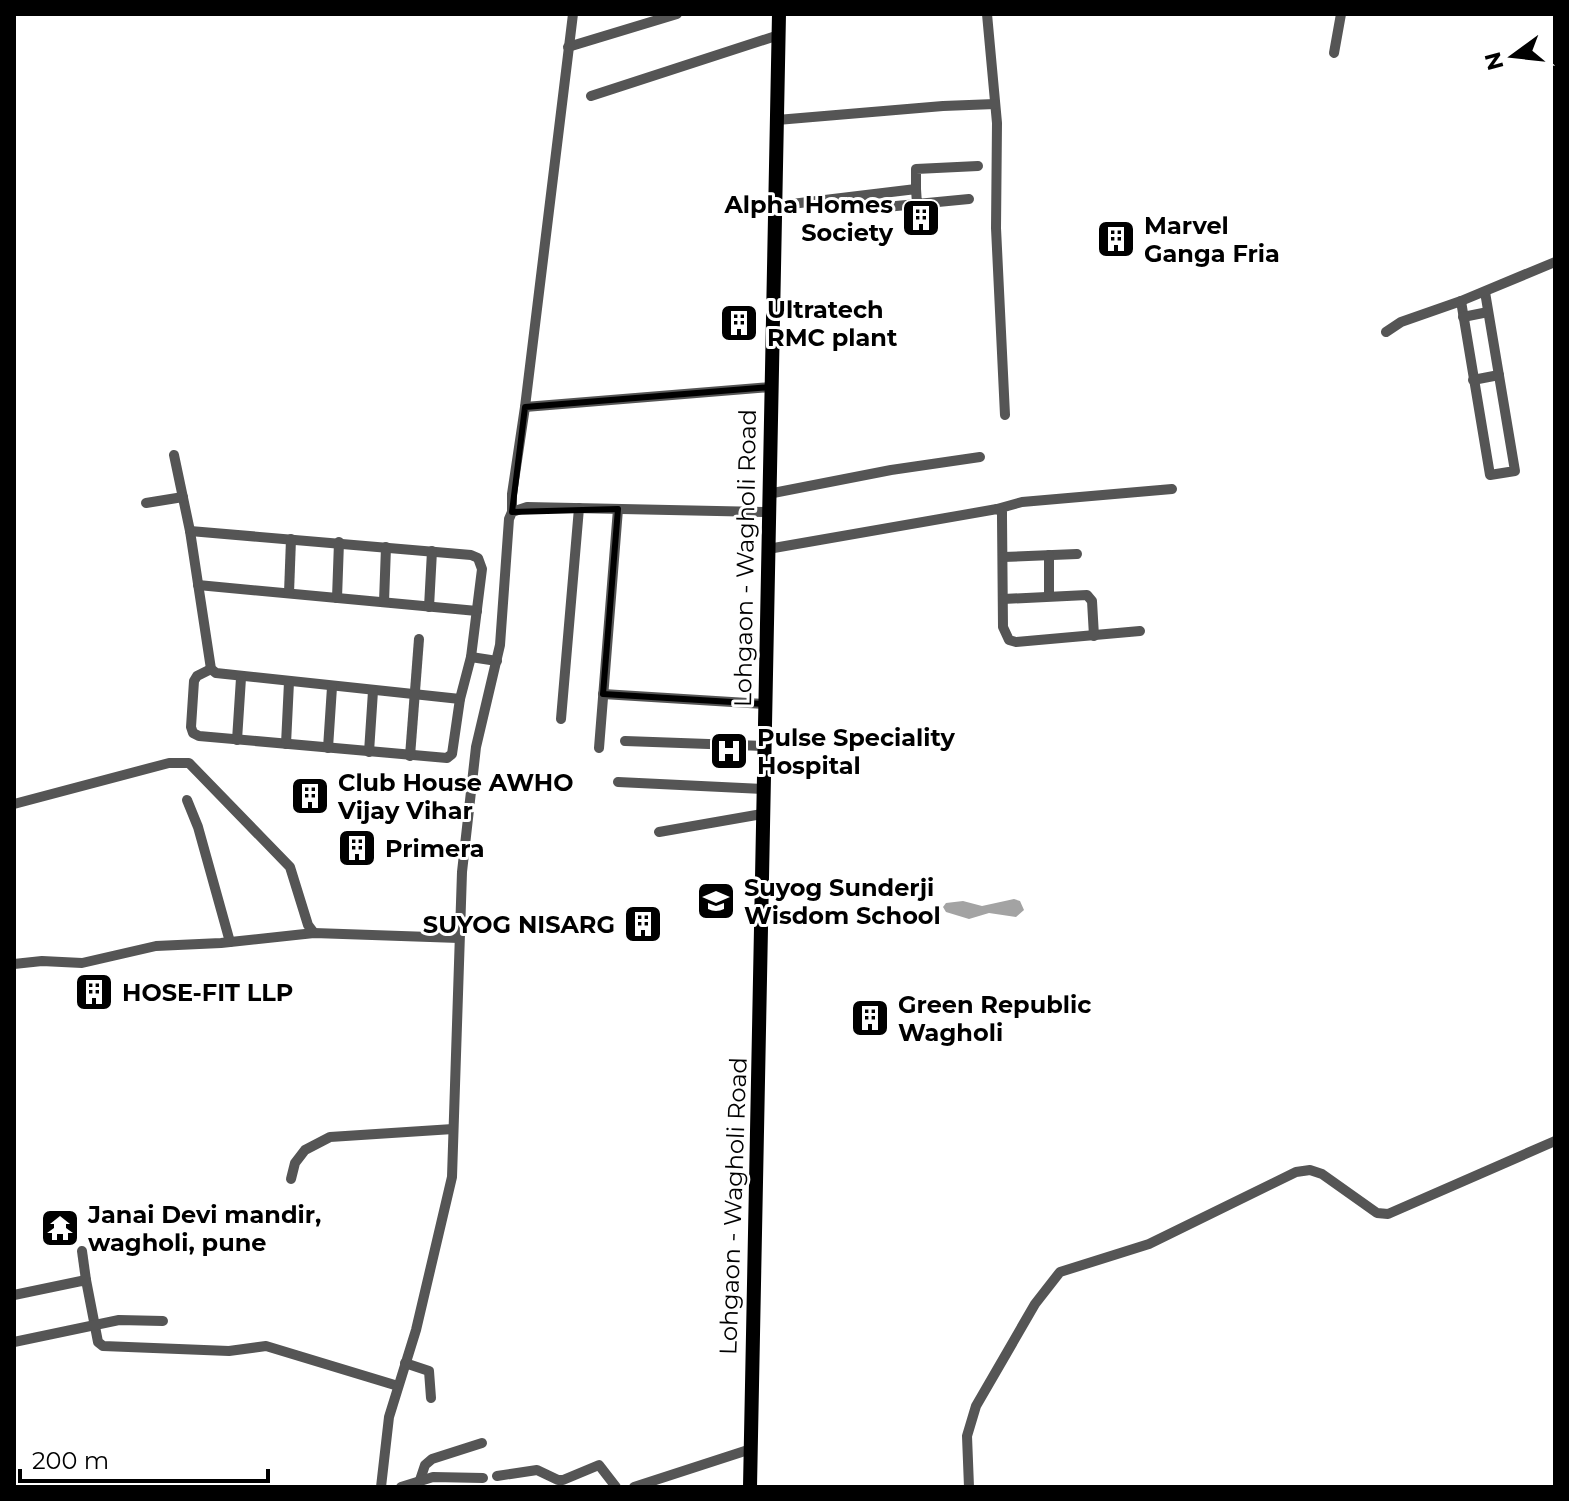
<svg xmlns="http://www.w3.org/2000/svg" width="1569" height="1501" viewBox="0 0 1569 1501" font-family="Montserrat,sans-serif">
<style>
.water{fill:#a3a3a3}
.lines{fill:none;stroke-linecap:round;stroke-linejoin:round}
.minor{stroke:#555;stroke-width:10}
.major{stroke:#000;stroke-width:14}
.marked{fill:none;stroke:#000;stroke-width:6;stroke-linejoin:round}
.labels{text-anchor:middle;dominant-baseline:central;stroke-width:6;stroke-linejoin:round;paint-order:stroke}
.poi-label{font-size:24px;font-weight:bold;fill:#000;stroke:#fff;text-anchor:start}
.street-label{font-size:24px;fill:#000;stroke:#fff}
</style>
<rect width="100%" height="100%" fill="#fff"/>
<polygon class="water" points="1014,899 1020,901 1024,910 1016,917 989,913 969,919 946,912 943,907 946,903 963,901 982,906"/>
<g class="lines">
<g class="minor">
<polyline points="987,14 997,123 996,228 1005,415"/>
<polyline points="568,47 677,14"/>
<polyline points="1334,53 1341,14"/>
<polyline points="591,96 779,35"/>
<polyline points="777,120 943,106 995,104"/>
<polyline points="916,189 916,169 978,166"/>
<polyline points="775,206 916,189 917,204 969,199"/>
<polyline points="865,209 917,204"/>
<polyline points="1461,301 1490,475 1515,471 1485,292"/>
<polyline points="1463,317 1488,312"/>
<polyline points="1386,332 1401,322 1461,301 1555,262"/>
<polyline points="1473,380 1499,375"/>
<polyline points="525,407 770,387"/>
<polyline points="174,455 190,531 211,669 216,673 460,699"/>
<polyline points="768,494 891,470 980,457"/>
<polyline points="146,503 183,497"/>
<polyline points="997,509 1022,502 1172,489"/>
<polyline points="512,512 512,494 525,407 573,14"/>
<polyline points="190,531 471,555 478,558 482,569 471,657 460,699 452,754 447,758 199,736 193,733 191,727 194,681 197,676 211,669"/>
<polyline points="768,549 997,509 1002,512 1002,518 1003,627 1009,640 1016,642 1140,631"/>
<polyline points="1003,557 1077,554"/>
<polyline points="198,585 477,611"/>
<polyline points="289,593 291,539"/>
<polyline points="1049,596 1049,555"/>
<polyline points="337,598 339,542"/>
<polyline points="1003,599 1087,595 1092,601 1094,636"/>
<polyline points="384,602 386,547"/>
<polyline points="429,607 432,551"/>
<polyline points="471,657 497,661"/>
<polyline points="603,694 765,704"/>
<polyline points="561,719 579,508"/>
<polyline points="237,740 241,678"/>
<polyline points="625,741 764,746"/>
<polyline points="286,744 289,682"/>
<polyline points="328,748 332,687"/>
<polyline points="599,748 618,509"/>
<polyline points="369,752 373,691"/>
<polyline points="410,756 419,639"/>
<polyline points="618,782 763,789"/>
<polyline points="187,800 198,827 230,942"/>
<polyline points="14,804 169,763 189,763 290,867 308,925 314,933"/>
<polyline points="659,832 762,814"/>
<polyline points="14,964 42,961 82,963 156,946 221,943 314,933 459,938"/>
<polyline points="291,1179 295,1163 305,1150 330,1137 453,1129"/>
<polyline points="82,1251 86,1280"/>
<polyline points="14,1295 86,1280 98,1342 103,1346 229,1351 266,1346 398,1386"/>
<polyline points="14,1342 119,1320 163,1321"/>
<polyline points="405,1363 429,1371 431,1398"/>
<polyline points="497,1476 537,1470 558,1480 563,1480 599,1465 616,1487"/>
<polyline points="420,1480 425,1465 432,1459 482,1443"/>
<polyline points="381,1487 389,1417 416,1330 452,1177 462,872 476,747 500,645 509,519 512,512 527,507 768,512"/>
<polyline points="401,1487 433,1477 483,1478"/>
<polyline points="634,1487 751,1449"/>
<polyline points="969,1487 967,1436 976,1406 1035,1304 1060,1272 1149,1244 1296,1172 1310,1170 1322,1174 1377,1213 1388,1214 1555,1141"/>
</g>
<polyline class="major" points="750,1487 779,14"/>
</g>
<path class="marked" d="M770 387 765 704 603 694 618 509 512 512 525 407Z"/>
<defs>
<g id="building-square" transform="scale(2)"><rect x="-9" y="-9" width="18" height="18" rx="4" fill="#000" stroke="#fff"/><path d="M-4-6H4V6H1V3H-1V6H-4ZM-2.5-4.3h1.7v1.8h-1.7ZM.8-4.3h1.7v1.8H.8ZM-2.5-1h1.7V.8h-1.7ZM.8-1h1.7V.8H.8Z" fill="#fff"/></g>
<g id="hospital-square" transform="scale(2)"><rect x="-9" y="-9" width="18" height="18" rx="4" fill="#000" stroke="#fff"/><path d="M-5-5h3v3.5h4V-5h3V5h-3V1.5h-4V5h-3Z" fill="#fff"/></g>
<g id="school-square" transform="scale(2)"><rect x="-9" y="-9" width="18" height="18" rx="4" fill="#000" stroke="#fff"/><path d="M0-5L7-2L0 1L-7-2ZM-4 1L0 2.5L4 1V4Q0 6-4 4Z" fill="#fff"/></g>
<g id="temple-square" transform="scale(2)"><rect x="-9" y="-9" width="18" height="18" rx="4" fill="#000" stroke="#fff"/><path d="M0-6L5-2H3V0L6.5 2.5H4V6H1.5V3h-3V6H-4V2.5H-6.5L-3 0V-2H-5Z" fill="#fff"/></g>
</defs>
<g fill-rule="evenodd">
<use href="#building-square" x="921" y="218"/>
<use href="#building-square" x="1116" y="239"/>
<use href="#building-square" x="739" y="323"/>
<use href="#hospital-square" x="729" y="751"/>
<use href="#building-square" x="310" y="796"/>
<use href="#building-square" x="357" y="848"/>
<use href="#school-square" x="716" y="901"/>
<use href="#building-square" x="643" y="924"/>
<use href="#building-square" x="94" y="992"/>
<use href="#building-square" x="870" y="1018"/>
<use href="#temple-square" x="60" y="1228"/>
</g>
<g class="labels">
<g class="poi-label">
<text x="893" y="204" text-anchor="end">Alpha Homes<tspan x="893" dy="28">Society</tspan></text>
<text x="1144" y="225">Marvel<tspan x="1144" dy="28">Ganga Fria</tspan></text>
<text x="767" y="309">Ultratech<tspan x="767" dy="28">RMC plant</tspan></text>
<text x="757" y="737">Pulse Speciality<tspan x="757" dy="28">Hospital</tspan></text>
<text x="338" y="782">Club House AWHO<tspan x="338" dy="28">Vijay Vihar</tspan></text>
<text x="385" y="848">Primera</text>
<text x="744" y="887">Suyog Sunderji<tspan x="744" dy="28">Wisdom School</tspan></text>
<text x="615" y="924" text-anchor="end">SUYOG NISARG</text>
<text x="122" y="992">HOSE-FIT LLP</text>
<text x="898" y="1004">Green Republic<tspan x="898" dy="28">Wagholi</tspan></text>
<text x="88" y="1214">Janai Devi mandir,<tspan x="88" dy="28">wagholi, pune</tspan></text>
</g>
<g class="street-label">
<text transform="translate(745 558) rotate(-89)">Lohgaon - Wagholi Road</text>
<text transform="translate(733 1206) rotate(-88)">Lohgaon - Wagholi Road</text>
</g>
</g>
<rect width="1569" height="1501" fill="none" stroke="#000000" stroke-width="32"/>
<g transform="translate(1513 56) rotate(255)" stroke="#ffffff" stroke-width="6" paint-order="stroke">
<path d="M0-6L14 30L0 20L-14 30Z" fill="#000000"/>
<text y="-12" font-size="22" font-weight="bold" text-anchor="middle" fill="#000000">N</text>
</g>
<path d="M20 1469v12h248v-12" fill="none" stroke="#000000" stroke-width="4"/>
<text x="32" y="1469" font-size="24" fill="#000000" stroke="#ffffff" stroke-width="6" paint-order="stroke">200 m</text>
</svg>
